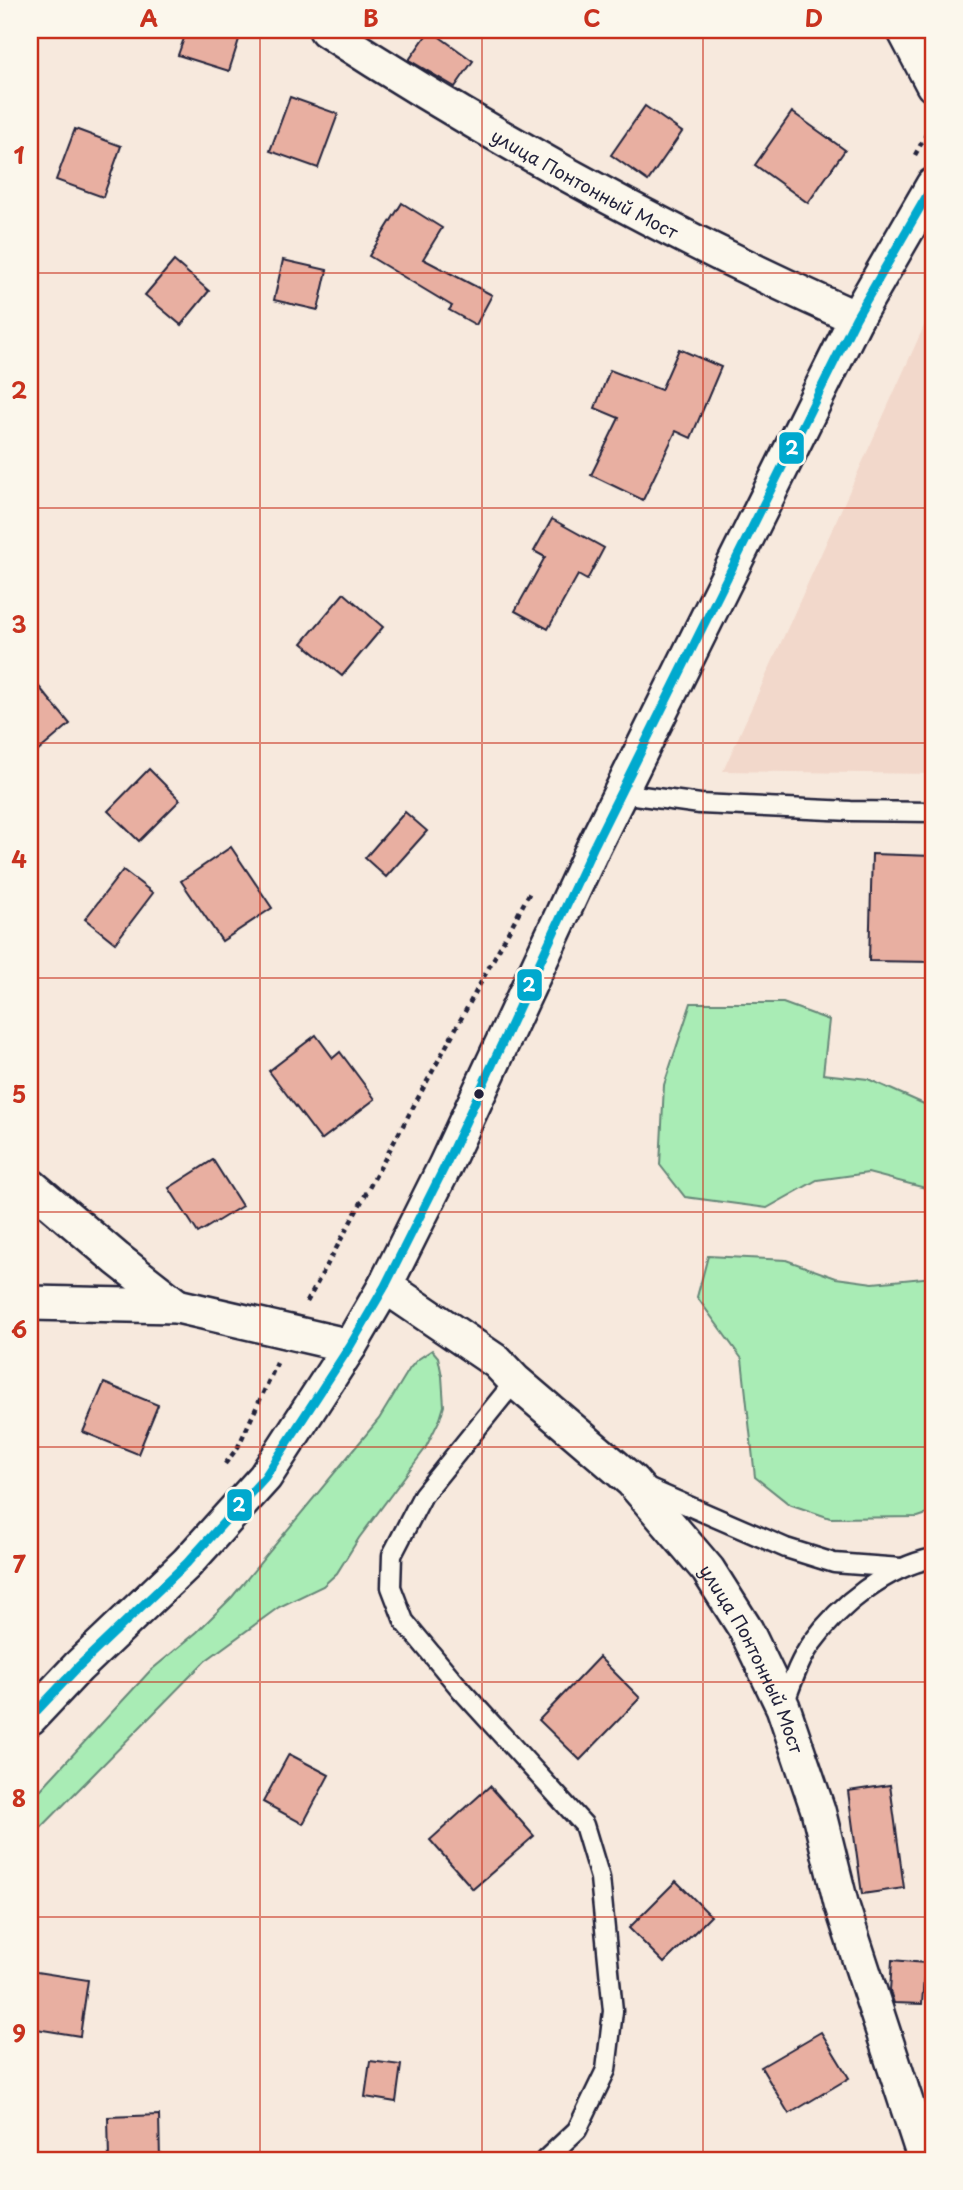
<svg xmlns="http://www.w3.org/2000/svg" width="963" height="2190" viewBox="0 0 963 2190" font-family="'Playpen Sans',sans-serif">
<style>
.built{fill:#f2d8cb}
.green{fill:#a9ecb5;stroke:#668778;stroke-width:2}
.building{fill:#e8afa1;stroke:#22223b;stroke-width:2}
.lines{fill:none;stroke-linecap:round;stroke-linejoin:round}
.service-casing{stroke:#22223b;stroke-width:23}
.minor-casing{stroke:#22223b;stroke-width:38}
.path{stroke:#22223b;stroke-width:4.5;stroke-dasharray:5 5;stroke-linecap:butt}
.service{stroke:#fbf7ec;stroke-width:18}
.minor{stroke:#fbf7ec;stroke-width:33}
.bus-1-casing{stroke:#fbf7ec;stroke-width:14}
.bus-1{stroke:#00a9ce;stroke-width:9}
.grid{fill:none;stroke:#c8321e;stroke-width:2;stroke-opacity:0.55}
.bus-dot{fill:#22223b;stroke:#fbf7ec;stroke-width:2.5}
.labels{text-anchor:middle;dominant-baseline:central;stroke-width:6;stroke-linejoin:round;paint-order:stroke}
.street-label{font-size:18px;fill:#22223b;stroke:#fbf7ec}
.line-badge{stroke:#fbf7ec;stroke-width:2.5}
.badge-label{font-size:19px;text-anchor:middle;font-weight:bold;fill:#fff}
.neatline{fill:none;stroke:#c8321e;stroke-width:2.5}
.grid-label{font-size:23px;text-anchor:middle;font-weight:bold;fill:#c8321e}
</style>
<rect width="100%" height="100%" fill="#f7e9dd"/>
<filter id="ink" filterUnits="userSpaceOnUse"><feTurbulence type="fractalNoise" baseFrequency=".0143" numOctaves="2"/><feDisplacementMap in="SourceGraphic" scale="14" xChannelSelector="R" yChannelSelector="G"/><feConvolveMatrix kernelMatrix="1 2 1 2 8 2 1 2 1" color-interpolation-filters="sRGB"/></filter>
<g filter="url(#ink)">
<polygon class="built" points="933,306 933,774 723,771"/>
<g class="green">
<polygon points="691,1003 783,1003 829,1020 823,1074 868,1079 933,1108 933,1190 868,1173 817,1180 767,1208 685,1197 660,1165 664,1085"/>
<polygon points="708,1256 786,1260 836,1278 873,1283 933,1277 933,1512 918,1517 830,1518 789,1504 755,1477 742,1359 697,1297"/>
<polygon points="432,1350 438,1357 442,1376 444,1406 440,1419 425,1449 359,1538 337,1573 323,1586 279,1607 205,1661 30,1839 30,1801 150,1671 197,1632 232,1597 379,1419 410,1368 417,1360"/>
</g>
<g class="building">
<polygon points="187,30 242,30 229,71 178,55"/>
<polygon points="430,30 473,61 455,87 409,60"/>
<polygon points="290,97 338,114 318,168 270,151"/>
<polygon points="645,106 682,132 648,181 611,155"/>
<polygon points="792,112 845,150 808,203 755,165"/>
<polygon points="75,129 121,146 103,197 56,180"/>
<polygon points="402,203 442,228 423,259 492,295 476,325 449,310 452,306 369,256"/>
<polygon points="283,260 327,270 318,310 274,300"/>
<polygon points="174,261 209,291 181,325 145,295"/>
<polygon points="679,349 721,367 691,438 676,431 643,500 591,475 619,418 595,408 610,370 661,390"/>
<polygon points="552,519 604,548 587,580 578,575 548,629 515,611 545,557 534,551"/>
<polygon points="344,593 383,627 342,676 302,643"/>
<polygon points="30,676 70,724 30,758"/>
<polygon points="149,769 180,800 139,841 108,811"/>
<polygon points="405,812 427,831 386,877 365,858"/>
<polygon points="231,847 272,908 222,941 181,881"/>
<polygon points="872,854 933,856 933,962 869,961"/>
<polygon points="123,870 153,893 115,943 85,919"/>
<polygon points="316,1035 333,1058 340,1052 375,1099 321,1140 269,1071"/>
<polygon points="213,1160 242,1206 198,1233 169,1188"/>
<polygon points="104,1383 158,1405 138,1454 83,1432"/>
<polygon points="599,1657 640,1698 580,1760 539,1720"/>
<polygon points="289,1754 329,1775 303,1824 263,1802"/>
<polygon points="890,1785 904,1888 862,1894 848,1791"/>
<polygon points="490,1786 534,1836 473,1889 430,1840"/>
<polygon points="676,1881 711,1916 664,1963 629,1928"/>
<polygon points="892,1960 925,1963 922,2004 894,2003 890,1991"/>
<polygon points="30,1971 88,1980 80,2036 30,2028"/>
<polygon points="821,2032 849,2078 789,2114 761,2067"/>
<polygon points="370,2061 401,2065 396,2102 365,2097"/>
<polygon points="159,2115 160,2160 109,2160 108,2117"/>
</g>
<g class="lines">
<g class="service-casing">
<g id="service">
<polyline points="620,793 700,804 851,811 933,812"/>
<polyline points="515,1381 423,1495 392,1555 391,1587 404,1621 462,1691 584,1825 600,1878 613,2011 606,2070 577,2130 545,2160"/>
<polyline points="645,1487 786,1548 834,1563 901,1568"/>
<path d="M783 1707C791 1686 798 1662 812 1643 840 1604 886 1568 933 1558"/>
</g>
</g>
<g class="minor-casing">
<g id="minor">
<path id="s1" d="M326 30C494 139 672 236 856 318"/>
<polyline points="904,30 933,85"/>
<polyline points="30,1185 117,1259 177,1306"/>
<path id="s2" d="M385 1286 497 1362 515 1381 632 1481 708 1570 746 1630 783 1707 818 1810 841 1903 925 2160"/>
<polyline points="30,1303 177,1306 350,1346"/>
<polyline points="30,1718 78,1667 187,1563 265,1477 350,1346 385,1286 445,1166 593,848 856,318 933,185"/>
</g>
</g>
<g class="path">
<polyline points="915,155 933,122"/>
<polyline points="307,1302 530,892"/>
<polyline points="225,1464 238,1447 277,1363"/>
</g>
<use href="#service" class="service"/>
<use href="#minor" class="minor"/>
<g class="bus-1-casing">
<polyline id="bus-1" points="30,1718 78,1667 187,1563 265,1477 350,1346 385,1286 445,1166 593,848 856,318 933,185"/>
</g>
<use href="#bus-1" class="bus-1"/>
</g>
</g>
<path class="grid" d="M260 30V2160M482 30V2160M703 30V2160M30 273H933M30 508H933M30 743H933M30 978H933M30 1212H933M30 1447H933M30 1682H933M30 1917H933"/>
<circle class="bus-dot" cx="479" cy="1094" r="6"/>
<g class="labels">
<g class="street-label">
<text stroke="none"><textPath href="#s1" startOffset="301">улица Понтонный Мост</textPath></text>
<text stroke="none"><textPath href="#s2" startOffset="532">улица Понтонный Мост</textPath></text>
</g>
</g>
<g class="line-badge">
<rect x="778" y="431" width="27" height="34" rx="7" fill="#00a9ce"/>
<rect x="516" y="968" width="27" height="34" rx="7" fill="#00a9ce"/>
<rect x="226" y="1488" width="27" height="34" rx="7" fill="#00a9ce"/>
</g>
<g class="badge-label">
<text x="792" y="455">2</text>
<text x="529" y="992">2</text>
<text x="239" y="1512">2</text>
</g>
<rect width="963" height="2190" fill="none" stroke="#fbf7ec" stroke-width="77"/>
<rect x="38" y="38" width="887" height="2114" class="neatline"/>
<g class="grid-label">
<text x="149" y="27">A</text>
<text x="371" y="27">B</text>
<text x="592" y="27">C</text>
<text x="814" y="27">D</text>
<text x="19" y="164">1</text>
<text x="19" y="399">2</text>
<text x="19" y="633">3</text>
<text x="19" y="868">4</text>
<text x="19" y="1103">5</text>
<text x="19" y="1338">6</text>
<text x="19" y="1573">7</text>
<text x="19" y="1807">8</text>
<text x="19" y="2042">9</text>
</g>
</svg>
